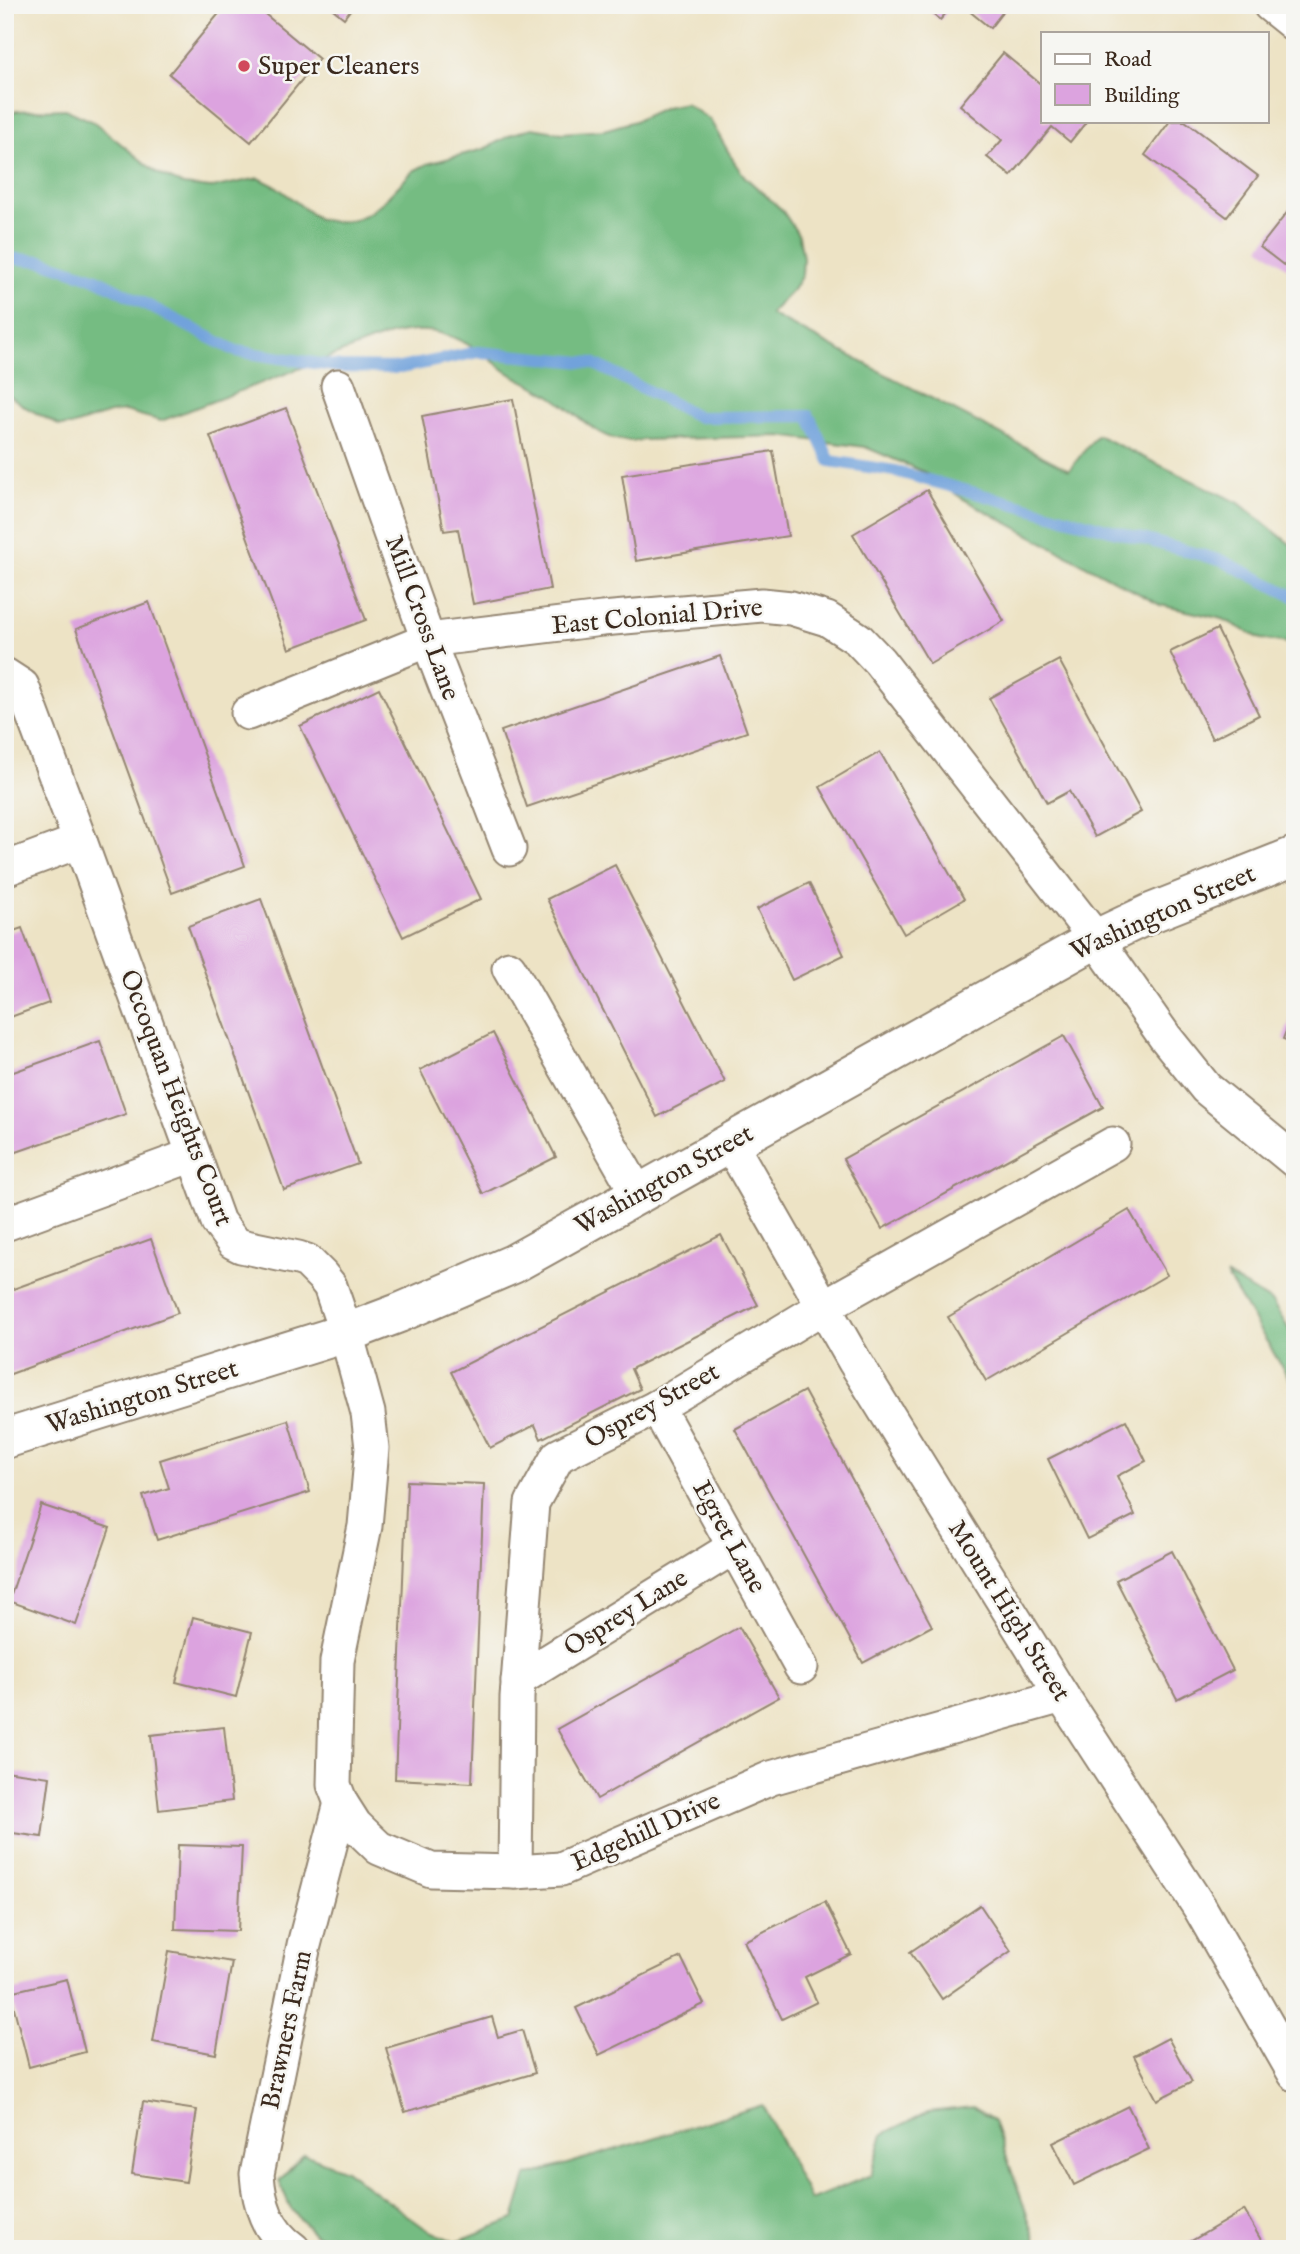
<svg xmlns="http://www.w3.org/2000/svg" width="1300" height="2254" viewBox="0 0 1300 2254" font-family="'IM FELL English',serif">
<style>
.forest{fill:#74bc82;stroke:#587350;stroke-width:2}
.lines{fill:none;stroke-linecap:round;stroke-linejoin:round}
.stream{stroke:#71a2db;stroke-width:12}
.building{fill:#dca3df}
.minor-casing{stroke:#948672;stroke-width:37}
.tertiary-casing{stroke:#948672;stroke-width:42}
.minor{stroke:#fff;stroke-width:33}
.tertiary{stroke:#fff;stroke-width:38}
.poi-dot{fill:#d1495b;stroke:#f6f6f2;stroke-width:2.5}
.labels{text-anchor:middle;dominant-baseline:central;stroke-width:5;stroke-linejoin:round;paint-order:stroke}
.poi-label{font-size:26px;fill:#3b2a1e;stroke:#f6f6f2;text-anchor:start}
.street-label{font-size:26px;fill:#3b2a1e;stroke:#f6f6f2}
</style>
<rect width="100%" height="100%" fill="#f6f6f2"/>
<filter id="ink" filterUnits="userSpaceOnUse"><feTurbulence type="fractalNoise" baseFrequency=".0143" numOctaves="2"/><feDisplacementMap in="SourceGraphic" scale="14" xChannelSelector="R" yChannelSelector="G"/><feConvolveMatrix kernelMatrix="1 2 1 2 8 2 1 2 1" color-interpolation-filters="sRGB"/></filter>
<filter id="wash" filterUnits="userSpaceOnUse"><feTurbulence type="fractalNoise" baseFrequency=".00686" numOctaves="4" result="noise"/><feDisplacementMap in="SourceGraphic" scale="28" xChannelSelector="R" yChannelSelector="G"/><feGaussianBlur stdDeviation="1.57" result="paint"/><feColorMatrix in="noise" values="0 0 0 0 0 0 0 0 0 0 0 0 0 0 0 0 0 1.4 0 .05"/><feComposite in="paint" operator="in"/></filter>
<g filter="url(#wash)">
<rect width="100%" height="100%" fill="#ede3c5"/>
<g class="forest">
<path d="M685 103 710 120 736 165 746 178 782 210 799 236 803 258 802 275 793 290 770 314 1069 470 1097 435 1239 503 1295 548V644L1261 639 1223 619 1160 605 963 499 924 472 865 447 780 436 643 440C602 447 585 419 554 398 540 388 522 381 507 372 497 365 488 356 477 350 443 328 418 326 380 338L161 421 125 411 110 413 71 426H60L25 407 5 392V114L16 111 65 109 94 122 157 173 183 185 211 188 259 178 277 187 318 219 334 222 354 220 369 213 384 201 413 171 427 164 484 149 513 134 532 128 562 133 604 130 635 121 665 107Z"/>
<polygon points="1226,1275 1272,1302 1295,1339 1295,1388"/>
<polygon points="763,2105 810,2200 871,2175 883,2134 928,2112 973,2107 994,2121 1039,2249 361,2249 315,2235 291,2209 279,2181 304,2154 345,2170 426,2229 455,2242 514,2219 527,2176"/>
</g>
<g class="lines">
<polyline class="stream" points="5,258 42,261 97,279 236,351 340,367 400,368 478,352 593,363 699,417 809,416 830,461 895,471 1223,561 1295,597"/>
</g>
<g id="blocks">
<g class="building">
<polygon points="226,5 254,5 319,59 251,142 169,74"/>
<polygon points="328,5 354,5 344,18"/>
<polygon points="921,5 953,5 940,20"/>
<polygon points="962,5 1008,5 990,28"/>
<polygon points="1003,53 1043,86 1043,121 1087,121 1070,142 1052,127 1011,176 987,157 1002,140 960,105"/>
<polygon points="1170,121 1185,121 1258,176 1227,217 1145,155"/>
<polygon points="1293,205 1295,206 1295,274 1260,247"/>
<polygon points="513,399 550,589 473,604 458,529 444,531 422,416"/>
<polygon points="286,408 366,620 289,649 210,436"/>
<polygon points="773,451 788,536 636,561 622,475"/>
<polygon points="927,490 1004,621 930,664 853,534"/>
<polygon points="149,602 245,866 172,893 76,629"/>
<polygon points="1217,629 1259,715 1212,739 1170,652"/>
<polygon points="720,656 747,732 527,807 501,731"/>
<polygon points="1059,660 1141,812 1095,837 1069,791 1047,803 989,698"/>
<polygon points="379,688 481,899 403,937 300,726"/>
<polygon points="880,752 964,899 904,934 820,787"/>
<polygon points="615,865 725,1082 657,1117 547,899"/>
<polygon points="809,883 844,955 792,980 757,909"/>
<polygon points="261,899 358,1164 284,1190 188,926"/>
<polygon points="22,928 49,1003 5,1019 5,934"/>
<polygon points="1295,1008 1295,1043 1283,1039"/>
<polygon points="493,1033 556,1157 483,1194 420,1070"/>
<polygon points="1064,1036 1103,1107 882,1229 843,1159"/>
<polygon points="100,1041 126,1114 5,1156 5,1075"/>
<polygon points="1129,1210 1167,1275 986,1381 948,1317"/>
<polygon points="721,1235 758,1305 631,1369 640,1389 541,1439 535,1425 490,1448 451,1372"/>
<polygon points="151,1239 178,1313 5,1376 5,1292"/>
<polygon points="804,1391 932,1626 863,1663 735,1429"/>
<polygon points="288,1420 310,1492 157,1540 143,1496 169,1488 160,1460"/>
<polygon points="1126,1420 1146,1461 1117,1476 1135,1515 1087,1539 1048,1459"/>
<polygon points="407,1481 484,1484 472,1783 395,1779"/>
<polygon points="41,1505 110,1528 76,1625 9,1601"/>
<polygon points="1172,1551 1233,1670 1177,1699 1116,1580"/>
<polygon points="193,1617 252,1632 236,1697 176,1682"/>
<polygon points="739,1627 779,1697 597,1799 557,1729"/>
<polygon points="224,1727 232,1801 159,1810 151,1735"/>
<polygon points="5,1771 50,1777 42,1837 5,1832"/>
<polygon points="178,1845 242,1847 238,1931 175,1929"/>
<polygon points="825,1902 851,1954 805,1977 817,2002 782,2019 744,1941"/>
<polygon points="980,1905 1011,1951 942,1999 910,1952"/>
<polygon points="169,1951 232,1962 216,2054 153,2042"/>
<polygon points="681,1957 704,2004 599,2055 576,2008"/>
<polygon points="67,1979 85,2052 29,2067 10,1992"/>
<polygon points="492,2017 498,2037 522,2030 535,2073 405,2112 386,2048"/>
<polygon points="1168,2038 1192,2082 1157,2100 1134,2056"/>
<polygon points="143,2102 197,2110 186,2182 132,2174"/>
<polygon points="1128,2106 1149,2149 1074,2185 1053,2143"/>
<polygon points="1244,2210 1266,2249 1178,2249"/>
</g>
</g>
</g>
<g filter="url(#ink)">
<use href="#blocks" fill-opacity="0" stroke="#948672" stroke-width="2"/>
<g class="lines">
<g class="minor-casing">
<g id="minor">
<polyline points="1270,5 1295,25"/>
<polyline points="338,386 428,640 509,849"/>
<polyline points="5,675 22,686 80,841 218,1222 233,1242 241,1246 298,1258 307,1261 322,1276 330,1286 346,1333 368,1413 372,1448 365,1526 337,1661 334,1785 341,1803 355,1825 379,1848 431,1870 515,1872 561,1869 771,1778 1062,1696"/>
<polyline points="248,713 428,640 602,619 762,605 791,608 827,619 858,639 879,661 1096,939 1165,1037 1206,1088 1295,1161"/>
<polyline points="5,869 80,841"/>
<polyline points="509,968 639,1196"/>
<polyline points="730,1143 855,1362 1062,1696 1200,1908 1295,2074"/>
<polyline points="5,1224 193,1155"/>
<polyline points="657,1407 801,1667"/>
<polyline points="518,1680 734,1547"/>
<polyline points="515,1872 517,1697 532,1503 558,1456 657,1407 823,1307 1113,1144"/>
<path d="M293 2249C267 2231 259 2204 257 2174L304 1945 341 1803"/>
</g>
</g>
<g class="tertiary-casing">
<polyline id="tertiary" points="5,1439 346,1333 399,1313 513,1264 1096,939 1151,913 1295,856"/>
</g>
<use href="#minor" class="minor"/>
<use href="#tertiary" class="tertiary"/>
</g>
</g>
<circle class="poi-dot" cx="244" cy="66" r="7"/>
<g class="labels">
<g class="poi-label">
<text x="258" y="66">Super Cleaners</text>
</g>
<g class="street-label">
<text transform="translate(657 617) rotate(-5)">East Colonial Drive</text>
<text transform="translate(422 618) rotate(70)">Mill Cross Lane</text>
<text transform="translate(1163 913) rotate(-24)">Washington Street</text>
<text transform="translate(176 1098) rotate(69)">Occoquan Heights Court</text>
<text transform="translate(664 1180) rotate(-29)">Washington Street</text>
<text transform="translate(142 1397) rotate(-17)">Washington Street</text>
<text transform="translate(652 1406) rotate(-29)">Osprey Street</text>
<text transform="translate(729 1537) rotate(61)">Egret Lane</text>
<text transform="translate(1009 1611) rotate(58)">Mount High Street</text>
<text transform="translate(626 1613) rotate(-32)">Osprey Lane</text>
<text transform="translate(646 1832) rotate(-24)">Edgehill Drive</text>
<text transform="translate(287 2030) rotate(-78)">Brawners Farm</text>
</g>
</g>
<rect width="1300" height="2254" fill="none" stroke="#f6f6f2" stroke-width="28"/>
<rect x="1041" y="32" width="228" height="91" fill="#f6f6f2" stroke="#aba49d" stroke-width="2"/>
<rect x="1055" y="54" width="35" height="10" fill="#ffffff" stroke="#aba49d" stroke-width="2"/>
<text x="1104" y="66" font-size="21" fill="#3b2a1e">Road</text>
<rect x="1055" y="84" width="35" height="21" fill="#dca3df" stroke="#aba49d" stroke-width="2"/>
<text x="1104" y="102" font-size="21" fill="#3b2a1e">Building</text>
</svg>
